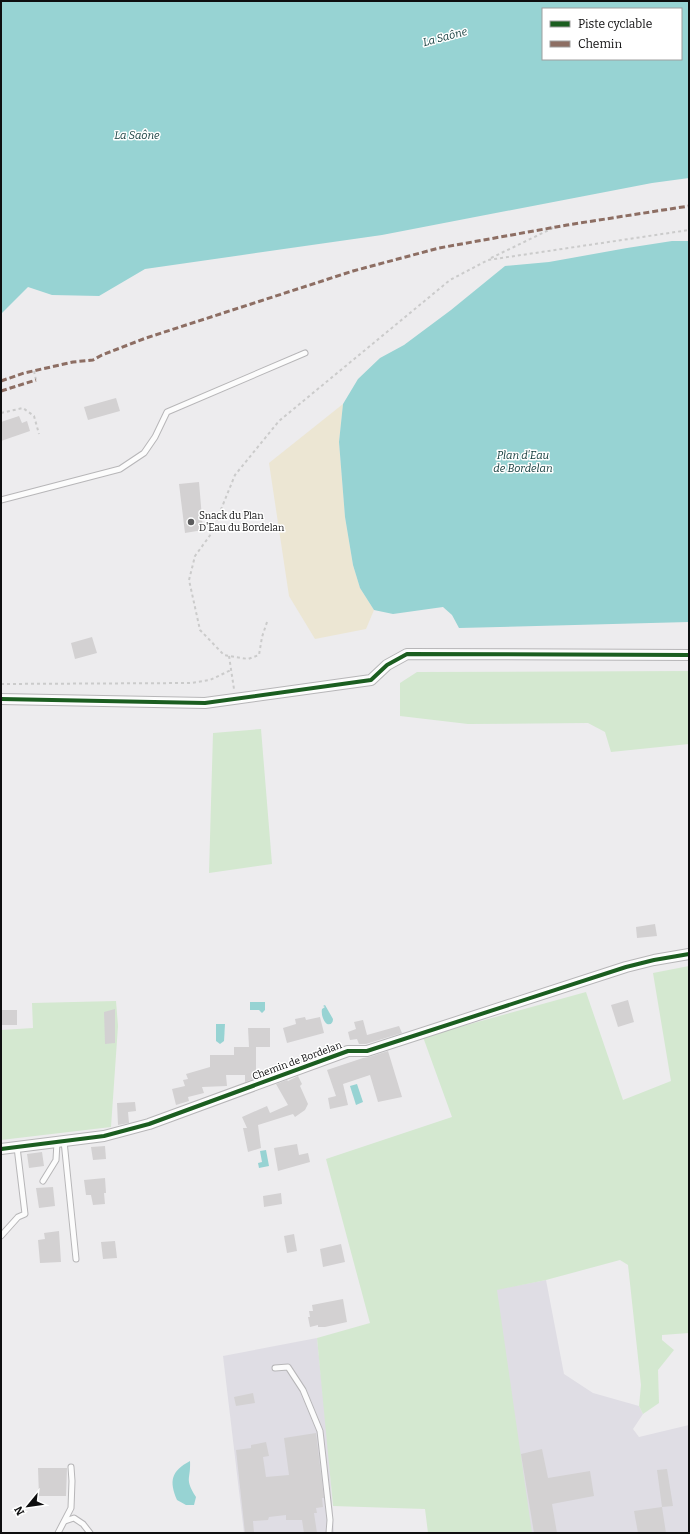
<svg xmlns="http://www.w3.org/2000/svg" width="690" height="1534" viewBox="0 0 690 1534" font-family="Bitter,serif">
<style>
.built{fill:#dfdde4}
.green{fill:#d4e8d0}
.sand{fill:#ece6d3}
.water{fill:#97d3d3;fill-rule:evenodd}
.building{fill:#d3d1d2}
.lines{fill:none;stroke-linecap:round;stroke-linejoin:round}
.lane-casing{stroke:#b7b6b8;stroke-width:7}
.street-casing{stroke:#b7b6b8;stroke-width:12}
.path{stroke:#cbcbcb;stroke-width:2;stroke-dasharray:3 3;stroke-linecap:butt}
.lane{stroke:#fcfcfc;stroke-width:5}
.street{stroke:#fcfcfc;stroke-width:10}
.quiet{stroke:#8d6e63;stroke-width:3;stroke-dasharray:6 3;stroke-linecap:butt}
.cycleway-casing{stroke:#fff;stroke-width:6}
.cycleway{stroke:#1b5e20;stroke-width:4}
.poi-dot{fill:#5c5c5d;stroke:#fff;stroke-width:1.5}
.labels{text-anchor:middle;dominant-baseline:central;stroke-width:3;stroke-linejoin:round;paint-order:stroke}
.poi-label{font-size:10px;fill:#0e0e0f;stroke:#fff;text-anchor:start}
.street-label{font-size:10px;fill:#0e0e0f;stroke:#fff}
.water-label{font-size:11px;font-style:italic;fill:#0f3939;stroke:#fff}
</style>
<rect width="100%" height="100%" fill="#edecee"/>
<g class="built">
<polygon points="546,1280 564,1374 593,1393 639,1406 643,1414 633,1429 639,1437 689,1425 689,1533 531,1533 493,1290"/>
<polygon points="317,1338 328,1442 334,1533 244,1533 223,1356"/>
</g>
<g class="green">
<polygon points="689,671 689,744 611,752 605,732 588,723 468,724 400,716 400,683 417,672"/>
<polygon points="261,729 272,864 209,873 213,733"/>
<polygon points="689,966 689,1333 662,1335 662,1340 674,1350 658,1370 659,1403 643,1414 639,1406 641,1385 628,1265 620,1260 546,1280 497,1290 532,1533 428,1533 425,1509 333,1506 317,1338 370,1323 326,1159 452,1117 423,1037 586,992 623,1100 671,1081 653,973"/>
<polygon points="116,1001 118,1026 111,1127 1,1140 1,1030 33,1028 32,1003"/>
</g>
<polygon class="sand" points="343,404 339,442 345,517 353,565 360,588 374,610 366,629 315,639 289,596 269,463"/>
<g class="water">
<path d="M1 1H689V178L652 183 382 235 145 269 99 296 52 295 28 287 1 314ZM543 9H681V59H543Z"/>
<polygon points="672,241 689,241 689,622 459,628 452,615 443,607 393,614 374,610 360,588 353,565 345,517 339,442 343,404 358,379 380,358 404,345 451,310 505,266 549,262 627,248"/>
<polygon points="250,1002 265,1002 265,1010 262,1013 259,1010 250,1010"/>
<path d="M325 1005 333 1019C333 1023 331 1025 327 1024 323 1021 321 1014 322 1009L325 1007 323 1006Z"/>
<polygon points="216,1024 225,1024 224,1041 220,1044 216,1041"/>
<polygon points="357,1084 363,1102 356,1105 350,1086"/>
<polygon points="266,1150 269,1166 259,1168 258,1163 262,1162 260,1151"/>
<path d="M190 1461C191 1480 184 1478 196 1497L194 1505H186L177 1500C169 1481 171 1471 190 1461Z"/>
</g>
<g class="building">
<polygon points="116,398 120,411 88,420 84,407"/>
<polygon points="19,416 22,423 27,421 30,431 1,441 1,422"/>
<polygon points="199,482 203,530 185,533 179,484"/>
<polygon points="92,637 97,653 75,659 71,643"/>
<polygon points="655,924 657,936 637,938 636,927"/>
<polygon points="628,1000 634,1022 618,1027 611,1005"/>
<polygon points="115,1009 115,1043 105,1044 104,1012"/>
<rect x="1" y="1010" width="16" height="15"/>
<polygon points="305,1017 306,1020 320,1017 324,1033 287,1043 283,1028 296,1024 295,1019"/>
<polygon points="363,1020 367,1035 399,1026 402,1033 366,1044 359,1044 357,1039 350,1040 348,1032 356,1029 354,1022"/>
<polygon points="248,1028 270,1028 270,1047 249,1047"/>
<polygon points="234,1047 256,1047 256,1078 245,1082 245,1075 226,1075 227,1086 202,1087 204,1093 188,1097 189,1101 176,1105 172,1089 185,1086 183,1080 188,1079 186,1074 210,1067 210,1055 234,1055"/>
<polygon points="388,1051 402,1097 378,1102 370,1075 343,1084 348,1105 330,1109 328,1098 336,1096 327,1070 363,1058 369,1057"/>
<polygon points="298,1076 302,1084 300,1086 308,1104 305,1110 295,1117 293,1114 258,1125 261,1148 248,1152 243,1128 247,1128 242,1117 267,1106 270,1113 288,1105 276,1084 287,1080 288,1081"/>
<polygon points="135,1102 136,1111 128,1112 129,1123 118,1125 117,1103"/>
<polygon points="297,1144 299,1155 308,1153 310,1162 278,1171 274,1148"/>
<polygon points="105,1146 106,1159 93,1160 91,1147"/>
<polygon points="42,1152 44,1166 29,1168 27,1154"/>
<polygon points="105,1178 106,1193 104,1193 105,1204 93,1205 91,1195 86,1195 84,1180"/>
<polygon points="53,1187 55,1206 39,1208 36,1188"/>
<polygon points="281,1193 282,1204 264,1207 263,1196"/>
<polygon points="59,1231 61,1262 40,1263 38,1240 45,1239 44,1233"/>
<polygon points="294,1234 297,1251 287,1253 284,1236"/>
<polygon points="115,1241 117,1258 103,1259 101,1242"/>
<polygon points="341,1244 345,1262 323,1267 320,1249"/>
<polygon points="343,1299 347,1322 325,1327 318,1327 318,1325 310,1327 308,1317 310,1317 309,1311 313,1311 312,1305"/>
<polygon points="253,1393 255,1403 236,1406 234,1397"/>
<polygon points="316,1433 324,1498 322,1498 323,1507 316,1508 317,1513 314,1513 317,1533 304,1533 302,1520 286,1520 286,1515 269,1517 268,1520 253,1521 254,1533 245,1533 236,1450 251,1448 251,1445 266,1442 269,1456 263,1457 266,1477 289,1475 284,1438"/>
<polygon points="542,1449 548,1478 590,1471 594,1496 552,1504 557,1533 534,1533 521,1454"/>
<polygon points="38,1468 67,1468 66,1496 39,1496"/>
<polygon points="667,1469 673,1506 662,1507 657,1470"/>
<polygon points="662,1507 666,1533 638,1533 634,1511"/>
</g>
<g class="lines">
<g class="lane-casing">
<g id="lane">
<polyline points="1,500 120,469 144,453 155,437 167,412 305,353"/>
<polyline points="64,1141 76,1259"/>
<polyline points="43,1181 56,1160 57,1142"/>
<polyline points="1,1236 18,1217 25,1214 17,1147"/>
<polyline points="275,1368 288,1367 303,1390 320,1431 330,1520 329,1533"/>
<polyline points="65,1521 74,1518 83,1524 90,1533"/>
<polyline points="58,1533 71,1508 72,1481 71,1467"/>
</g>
</g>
<g class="street-casing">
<g id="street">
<polyline points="1,699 205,703 371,680 387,665 407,654 689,655"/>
<polyline points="1,1149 104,1136 149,1124 348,1051 367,1051 626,967 654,960 689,954"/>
</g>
</g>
<g class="path">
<polyline points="491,258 555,227"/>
<polyline points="34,371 36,380"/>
<polyline points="1,413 23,408 34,416 39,434"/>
<polyline points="267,622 262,637 259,655 248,659 224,655 200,630 189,580 195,556 211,534 235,475 279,421 450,280 488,260 689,230"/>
<polyline points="229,656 234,689"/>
<polyline points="1,684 191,683 210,680 231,670"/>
</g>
<use href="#lane" class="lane"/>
<use href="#street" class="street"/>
<g class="quiet">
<polyline points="1,381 24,373 73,362 93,360 102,355 146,338 353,271 439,248 567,225 689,206"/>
<polyline points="1,391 36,380"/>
</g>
<g class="cycleway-casing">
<g id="cycleway">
<polyline points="1,699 205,703 371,680 387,665 407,654 689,655"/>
<polyline points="1,1149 104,1136 149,1124 348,1051 367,1051 626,967 654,960 689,954"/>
</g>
</g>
<use href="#cycleway" class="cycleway"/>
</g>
<circle class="poi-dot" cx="191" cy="522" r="4"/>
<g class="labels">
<g class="poi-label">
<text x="199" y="516">Snack du Plan<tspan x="199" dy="12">D'Eau du Bordelan</tspan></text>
</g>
<g class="street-label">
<text transform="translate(297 1061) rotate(-20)">Chemin de Bordelan</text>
</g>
<g class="water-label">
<text transform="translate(445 37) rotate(-15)">La Saône</text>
<text x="137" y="135">La Saône</text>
<text x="523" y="455">Plan d'Eau<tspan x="523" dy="13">de Bordelan</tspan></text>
</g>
</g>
<rect width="690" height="1534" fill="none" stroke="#0e0e0f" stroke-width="4"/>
<rect x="542" y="8" width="140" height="52" fill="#ffffff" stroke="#9f9f9f"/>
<rect x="550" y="21" width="20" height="6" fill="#1b5e20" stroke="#9f9f9f"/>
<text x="578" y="28" font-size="12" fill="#0e0e0f">Piste cyclable</text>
<rect x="550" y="41" width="20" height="6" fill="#8d6e63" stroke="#9f9f9f"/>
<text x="578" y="48" font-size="12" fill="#0e0e0f">Chemin</text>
<g transform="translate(28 1506) rotate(241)" stroke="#ffffff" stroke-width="3" paint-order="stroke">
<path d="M0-3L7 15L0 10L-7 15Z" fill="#0e0e0f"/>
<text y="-6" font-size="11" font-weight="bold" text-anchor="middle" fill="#0e0e0f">N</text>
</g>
</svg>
